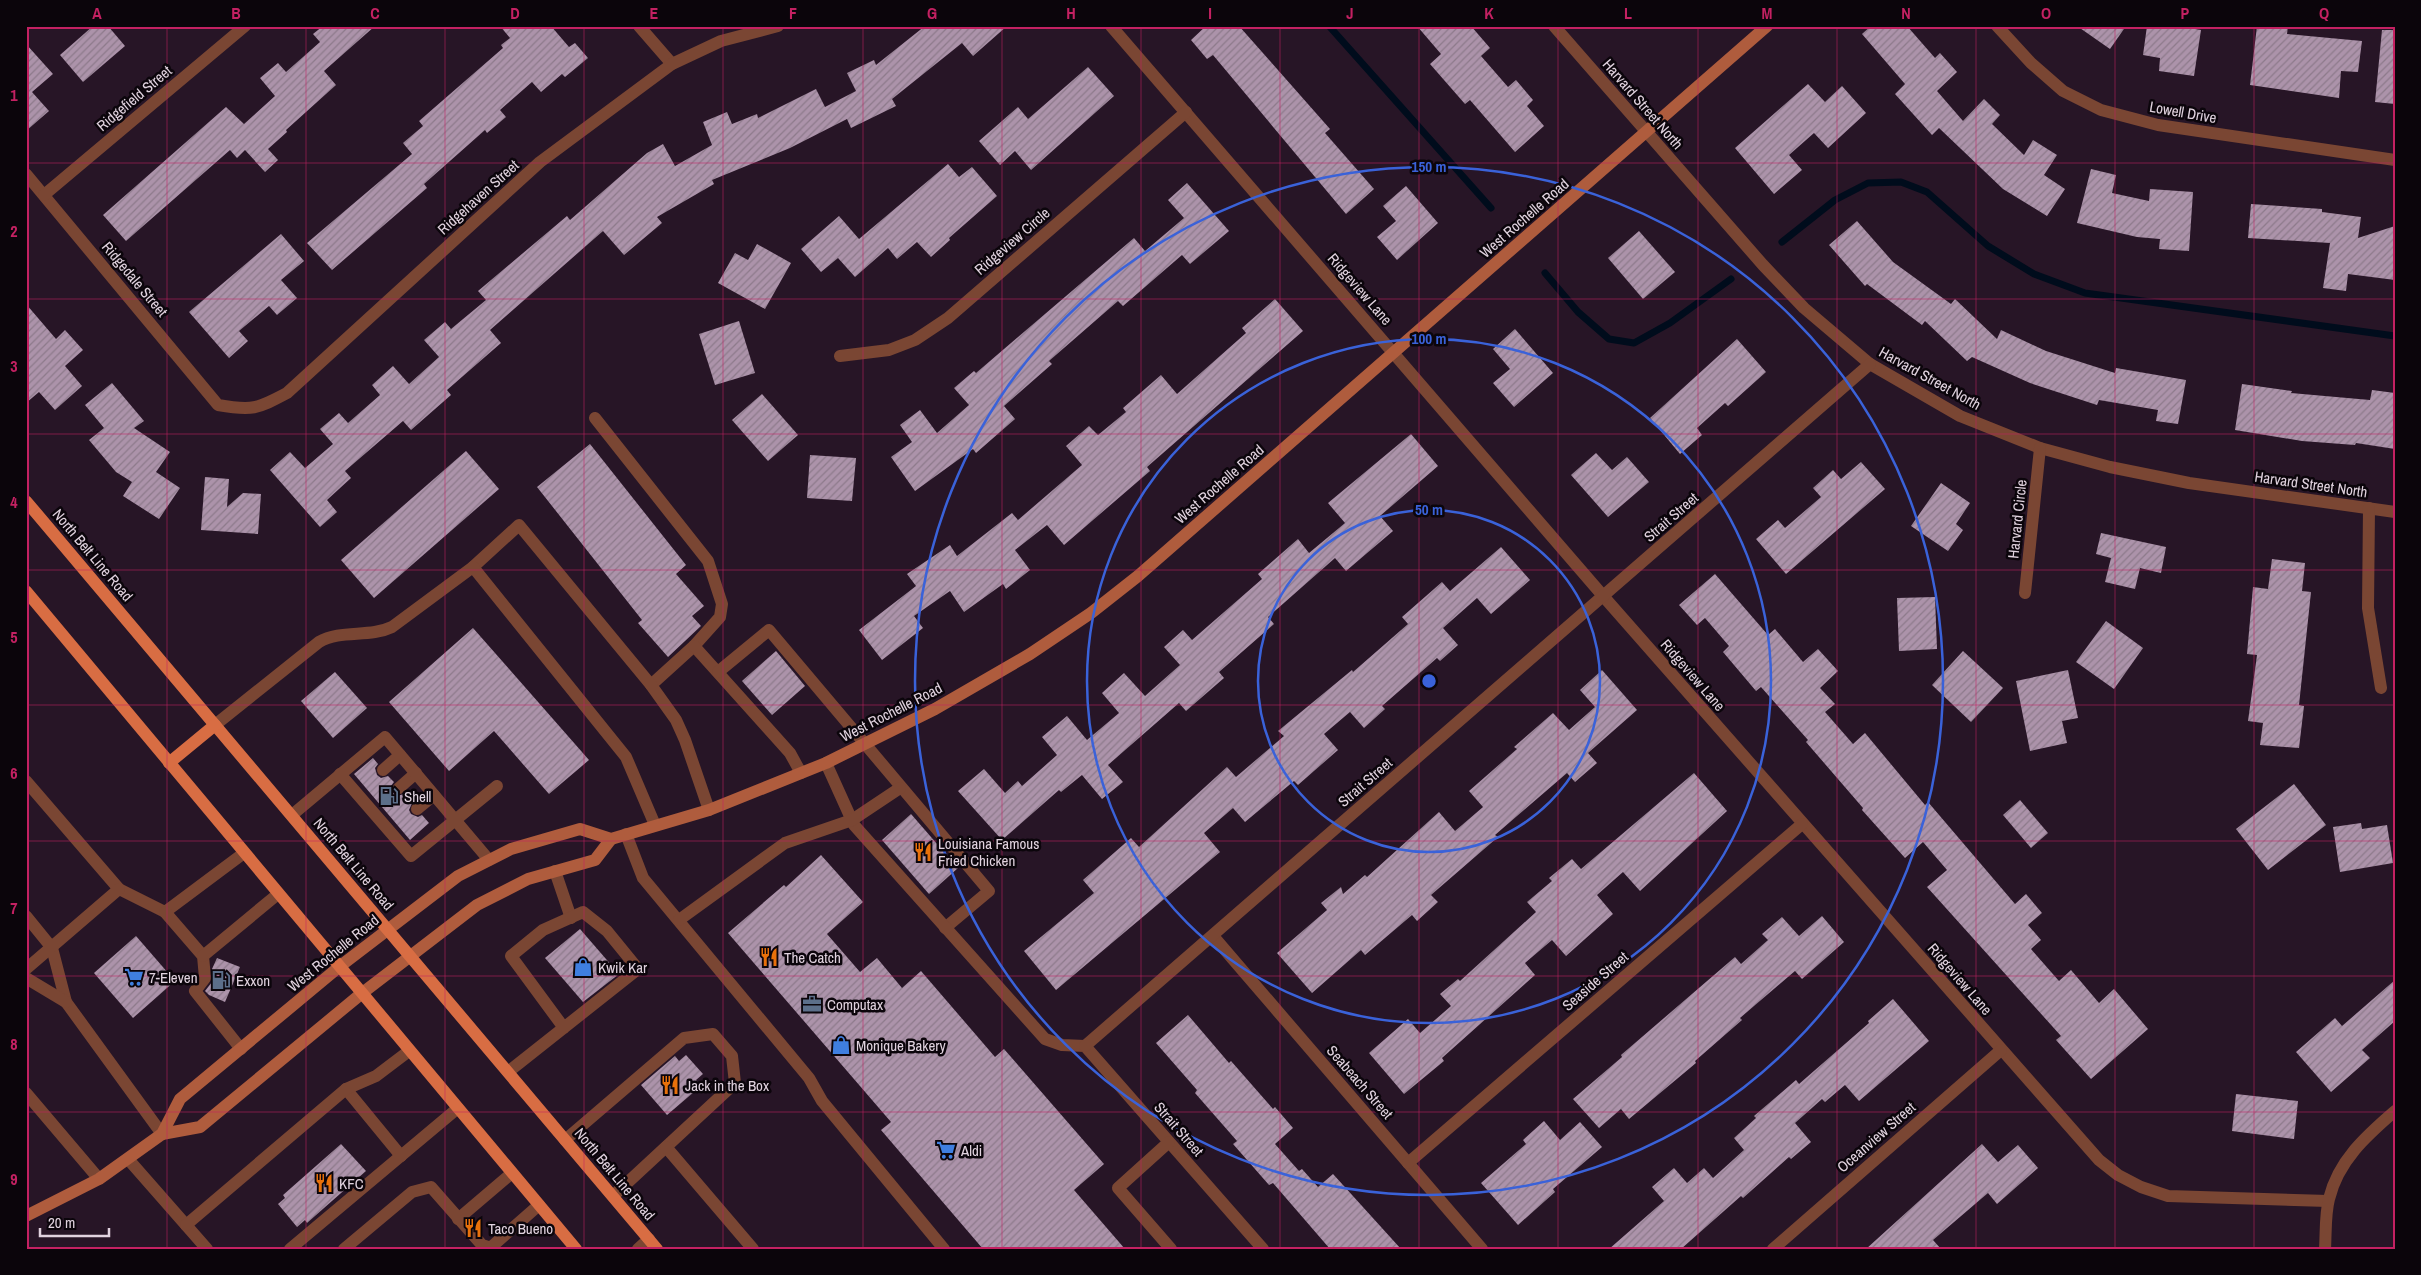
<svg xmlns="http://www.w3.org/2000/svg" width="2421" height="1275" viewBox="0 0 2421 1275" font-family="'Archivo Narrow',sans-serif">
<style>
.lines{fill:none;stroke-linecap:round;stroke-linejoin:round}
.stream{stroke:#000c1c;stroke-width:7}
.building{fill:url(#building-hatch)}
.lane{stroke:#7a4633;stroke-width:12}
.street{stroke:#7a4633;stroke-width:12}
.secondary{stroke:#af5c3d;stroke-width:12}
.primary{stroke:#d86d43;stroke-width:12}
.grid{fill:none;stroke:#c42162;stroke-width:1;stroke-opacity:0.55}
.ring{fill:none;stroke:#3a62d9;stroke-width:2.5}
.labels{text-anchor:middle;dominant-baseline:central;stroke-width:5;stroke-linejoin:round;paint-order:stroke}
.street-label{font-size:15px;fill:#e1d3df;stroke:#0b050b}
.poi-label{font-size:15px;fill:#e1d3df;stroke:#0b050b;text-anchor:start}
.centre{fill:#3a62d9;stroke:#0b050b;stroke-width:2.5}
.ring-label{font-size:15px;text-anchor:middle;font-weight:bold;fill:#3a62d9;stroke:#0b050b;stroke-width:5;stroke-linejoin:round;paint-order:stroke}
.neatline{fill:none;stroke:#c42162;stroke-width:2}
.grid-label{font-size:16px;text-anchor:middle;font-weight:bold;fill:#c42162}
</style>
<defs>
<pattern id="building-hatch" width="6" height="6" patternUnits="userSpaceOnUse" patternTransform="scale(1.25)"><rect width="6" height="6" fill="#ac93aa"/><path d="M-1 1l2-2M0 6l6-6M5 7l2-2" fill="none" stroke="#8d7a8b"/></pattern>
</defs>
<rect width="100%" height="100%" fill="#271526"/>
<g class="lines">
<g class="stream">
<polyline points="1329,26 1491,208"/>
<polyline points="1782,242 1835,200 1868,183 1901,182 1927,192 1988,246 2034,274 2085,293 2395,336"/>
<polyline points="1545,273 1578,312 1609,339 1634,343 1670,323 1731,279"/>
</g>
</g>
<g class="building">
<polygon points="93,26 108,26 125,46 83,82 60,55"/>
<polygon points="323,26 375,26 324,71 336,85 286,130 287,132 268,149 278,160 265,172 245,150 237,158 230,150 126,241 103,215 226,107 244,124 275,96 260,78 278,63 286,72 320,42 313,34"/>
<polygon points="500,26 551,26 569,47 575,43 588,58 565,77 562,74 541,92 532,82 500,110 506,117 487,133 485,130 424,184 427,188 332,270 307,243 412,154 403,143 423,126 419,121 503,48 501,45 510,38"/>
<polygon points="925,26 1007,26 973,56 962,43 892,99 896,106 851,128 847,119 790,148 712,180 714,184 657,217 662,223 624,255 603,231 490,330 501,343 447,390 451,395 411,430 403,421 345,471 351,478 327,500 337,512 320,527 270,470 290,452 305,468 333,444 320,429 339,413 348,423 380,395 372,385 393,366 409,384 439,357 424,340 445,322 451,329 486,300 478,291 567,216 570,220 647,153 663,144 675,166 712,145 703,122 727,112 732,124 757,114 758,118 816,89 825,107 856,91 847,73 874,60 876,65"/>
<polygon points="1206,26 1239,26 1330,129 1325,133 1374,189 1346,214 1213,55 1207,59 1191,40"/>
<polygon points="1417,26 1471,26 1490,48 1481,56 1508,87 1516,80 1533,100 1527,106 1544,126 1515,152 1470,100 1465,104 1430,64 1441,54"/>
<polygon points="1871,26 1907,26 1935,58 1940,53 1957,72 1937,91 1963,121 1984,99 2000,115 1992,124 2024,155 2033,140 2057,155 2044,175 2065,189 2047,216 2003,189 1939,128 1932,135 1895,94 1905,84 1862,34"/>
<polygon points="2077,26 2126,26 2110,49"/>
<polygon points="2147,26 2177,26 2201,30 2194,76 2159,71 2160,58 2143,55"/>
<polygon points="2257,26 2288,26 2287,34 2362,41 2358,72 2341,71 2339,98 2250,85"/>
<polygon points="2382,30 2395,30 2395,104 2375,102"/>
<polygon points="26,44 53,74 32,92 49,111 26,131"/>
<polygon points="1088,67 1114,96 1031,170 1015,151 1000,165 979,141 1018,107 1028,119"/>
<polygon points="1808,84 1825,102 1842,86 1866,113 1828,148 1814,133 1789,155 1802,170 1774,194 1735,148"/>
<polygon points="948,164 959,177 972,167 997,196 949,238 950,240 931,257 917,242 897,259 888,248 855,277 838,258 821,272 801,249 839,216 859,239"/>
<polygon points="2091,169 2116,175 2112,193 2149,201 2150,189 2193,192 2189,251 2159,249 2160,239 2137,237 2077,223"/>
<polygon points="1187,183 1229,231 1190,264 1182,255 1123,306 1118,301 1049,361 1052,364 1004,406 1015,419 976,453 973,449 915,491 891,457 912,442 900,425 920,410 937,433 969,405 954,388 974,371 976,373 1134,238 1145,251 1184,218 1168,200"/>
<polygon points="1406,186 1438,223 1397,260 1377,237 1396,221 1383,206"/>
<polygon points="2251,204 2322,209 2322,212 2361,217 2358,238 2395,226 2395,280 2348,274 2346,291 2323,288 2330,243 2248,238"/>
<polygon points="1857,221 1893,262 1951,304 1955,299 1997,339 2001,330 2046,351 2115,373 2116,368 2186,380 2178,424 2156,421 2158,410 2099,400 2097,405 2030,383 1972,357 1967,361 1925,321 1922,325 1867,284 1865,286 1829,245"/>
<polygon points="1639,231 1675,272 1643,299 1608,258"/>
<polygon points="281,234 304,261 281,280 297,298 277,315 269,306 239,331 248,341 229,358 189,312"/>
<polygon points="757,244 791,263 765,309 718,283 735,253 748,260"/>
<polygon points="1275,299 1303,331 1147,467 1150,471 1064,545 1047,525 1015,550 1030,570 1006,589 1003,584 964,612 950,591 914,616 923,628 882,660 859,630 916,586 907,574 950,545 957,556 1012,513 1018,520 1082,465 1066,446 1089,426 1098,435 1126,412 1123,408 1161,375 1177,394 1246,333 1242,328"/>
<polygon points="26,304 56,339 65,330 83,350 65,366 82,386 55,410 39,392 26,403"/>
<polygon points="739,321 755,373 715,385 699,334"/>
<polygon points="1515,329 1553,373 1514,407 1493,383 1510,369 1493,349"/>
<polygon points="1737,339 1766,372 1728,406 1725,403 1697,428 1702,435 1680,454 1650,418"/>
<polygon points="112,383 144,421 134,428 170,452 156,472 180,488 159,519 123,496 132,482 116,472 89,440 104,428 85,405"/>
<polygon points="2242,384 2292,391 2291,393 2370,400 2372,390 2395,393 2395,449 2356,443 2355,445 2302,441 2235,430"/>
<polygon points="762,394 798,435 768,461 732,420"/>
<polygon points="1411,434 1438,466 1380,516 1393,531 1346,571 1335,558 1268,617 1274,624 1219,672 1224,678 1186,711 1179,703 1108,765 1123,782 1102,799 1082,775 1061,792 1059,790 1002,840 958,791 984,769 1005,793 1018,781 1022,786 1057,755 1042,737 1067,716 1087,740 1119,713 1102,693 1124,673 1145,696 1180,665 1164,647 1183,630 1192,640 1262,579 1258,574 1298,539 1309,553 1345,523 1328,503"/>
<polygon points="590,444 686,565 676,574 704,606 692,616 701,626 668,657 638,623 642,620 537,487"/>
<polygon points="466,451 499,489 374,598 341,560"/>
<polygon points="1596,453 1612,470 1627,457 1649,482 1608,517 1571,475"/>
<polygon points="810,455 856,458 852,501 807,498"/>
<polygon points="1861,462 1885,489 1786,574 1756,539 1778,520 1785,528 1821,497 1813,488 1833,470 1841,479"/>
<polygon points="205,477 229,479 227,507 243,493 261,494 258,534 201,530"/>
<polygon points="1941,483 1970,503 1956,524 1963,530 1948,551 1911,526"/>
<polygon points="2101,533 2166,547 2161,573 2140,568 2135,589 2105,582 2111,558 2096,554"/>
<polygon points="1501,547 1530,580 1491,614 1477,598 1443,628 1458,645 1440,661 1437,658 1382,706 1385,709 1364,728 1350,712 1324,734 1338,750 1298,785 1294,781 1245,822 1233,808 1204,833 1220,852 1056,990 1024,951 1094,893 1083,880 1131,838 1139,847 1227,767 1236,777 1284,736 1278,731 1352,670 1353,672 1408,624 1402,617 1442,582 1450,591"/>
<polygon points="2272,559 2305,563 2302,591 2311,592 2299,705 2304,706 2299,748 2260,745 2263,723 2248,721 2257,655 2247,654 2253,587 2268,589"/>
<polygon points="1715,574 1768,635 1775,629 1803,662 1818,649 1838,671 1820,688 1835,704 1825,712 1853,744 1865,733 1925,805 1928,802 2015,904 2026,894 2042,913 2028,925 2041,940 2031,949 2059,981 2071,970 2099,1003 2114,989 2148,1029 2091,1079 2056,1040 2061,1036 1927,887 1947,870 1923,842 1905,858 1862,810 1863,808 1806,742 1808,740 1761,687 1756,691 1723,652 1729,646 1705,618 1697,625 1679,605"/>
<polygon points="1935,597 1937,649 1899,651 1897,598"/>
<polygon points="2106,621 2143,648 2114,689 2076,662"/>
<polygon points="473,628 589,760 549,794 494,731 449,771 389,702"/>
<polygon points="776,651 805,686 772,715 742,681"/>
<polygon points="1963,651 2003,688 1971,722 1932,685"/>
<polygon points="1602,670 1637,710 1588,753 1597,763 1575,782 1567,773 1495,835 1498,837 1431,895 1438,902 1417,921 1412,915 1365,955 1361,950 1312,993 1277,953 1327,910 1321,903 1341,887 1343,894 1365,875 1367,877 1439,812 1455,831 1483,807 1469,791 1517,749 1514,747 1553,713 1569,730 1595,707 1580,690"/>
<polygon points="2068,670 2078,718 2062,721 2067,743 2030,751 2016,681"/>
<polygon points="335,672 367,708 333,738 301,701"/>
<polygon points="373,758 378,764 375,768 377,775 381,778 388,776 394,782 391,786 393,793 397,796 404,794 412,803 409,810 411,814 418,817 422,815 429,823 410,840 354,774"/>
<polygon points="1694,773 1727,811 1640,891 1623,872 1597,895 1613,914 1566,956 1552,940 1525,963 1535,975 1442,1058 1444,1061 1404,1094 1369,1053 1408,1019 1420,1033 1451,1006 1440,994 1458,979 1460,981 1536,912 1527,902 1552,881 1549,878 1572,859 1581,869"/>
<polygon points="2294,784 2326,825 2268,870 2236,829"/>
<polygon points="2020,800 2048,833 2031,848 2003,815"/>
<polygon points="911,814 958,868 929,894 882,840"/>
<polygon points="2361,823 2362,829 2387,825 2393,863 2340,872 2333,827"/>
<polygon points="821,855 863,902 827,934 860,972 877,958 902,988 921,971 995,1057 1004,1049 1104,1164 1074,1190 1125,1249 983,1249 881,1130 891,1122 728,933 784,885 786,887"/>
<polygon points="1822,916 1844,942 1802,979 1795,971 1740,1018 1742,1020 1695,1061 1696,1063 1629,1119 1621,1109 1599,1128 1573,1099 1622,1057 1621,1055 1735,957 1741,964 1768,940 1762,934 1782,917 1799,936"/>
<polygon points="580,929 619,974 583,1002 545,958"/>
<polygon points="136,936 175,981 133,1018 94,973"/>
<polygon points="217,958 240,967 225,1002 209,995 205,991 212,982 212,969"/>
<polygon points="2395,980 2395,1021 2362,1050 2370,1058 2331,1092 2296,1052 2335,1018 2342,1026"/>
<polygon points="1893,999 1929,1041 1859,1101 1845,1085 1825,1102 1822,1099 1795,1123 1811,1142 1791,1159 1789,1157 1743,1198 1741,1196 1681,1249 1609,1249 1664,1201 1652,1187 1674,1168 1687,1183 1704,1168 1713,1178 1744,1150 1734,1138 1756,1118 1754,1116 1796,1080 1799,1084 1869,1023 1868,1021"/>
<polygon points="1188,1015 1229,1063 1231,1061 1273,1109 1275,1107 1293,1128 1275,1144 1299,1171 1302,1169 1318,1187 1333,1174 1401,1249 1330,1249 1273,1183 1269,1185 1233,1144 1237,1141 1195,1093 1197,1090 1156,1043"/>
<polygon points="686,1055 703,1074 696,1080 701,1086 667,1115 641,1085 675,1056 679,1061"/>
<polygon points="2236,1094 2298,1101 2294,1139 2232,1131"/>
<polygon points="1544,1121 1560,1140 1580,1122 1602,1147 1553,1189 1555,1192 1518,1225 1481,1183 1526,1144 1523,1140"/>
<polygon points="341,1144 366,1171 307,1223 305,1220 297,1227 278,1204 285,1198 283,1195"/>
<polygon points="1982,1144 1998,1162 2018,1145 2038,1168 1997,1204 1988,1193 1933,1240 1941,1249 1866,1249"/>
</g>
<g class="lines">
<g class="lane">
<polyline points="595,418 708,561 722,604 720,617 694,646 651,685"/>
<polyline points="473,567 519,525 651,685 676,720 685,740 709,810"/>
<polyline points="694,646 790,753 801,773"/>
<polyline points="718,672 769,630 989,891 945,928"/>
<path d="M215 725 319 642C341 629 369 638 392 627L473 567 626 757 655 825"/>
<polyline points="826,763 854,825 1045,1039 1062,1045 1085,1046 1263,1249"/>
<polyline points="383,770 400,755"/>
<polyline points="340,774 411,856 497,786"/>
<polyline points="26,781 119,889 165,912 244,853"/>
<polyline points="399,788 416,773"/>
<polyline points="417,809 434,795"/>
<polyline points="292,815 385,737 489,860"/>
<polyline points="626,834 643,878 809,1078 822,1101 944,1249"/>
<polyline points="555,871 571,918"/>
<polyline points="165,912 203,956 205,978 195,991 241,1049"/>
<polyline points="26,916 52,948 66,1002 162,1134"/>
<polyline points="679,920 785,843 852,820 900,788"/>
<polyline points="203,956 278,894"/>
<polyline points="26,969 119,889"/>
<polyline points="26,978 66,1002"/>
<polyline points="508,1072 638,969 607,931 583,912 543,930 511,956 564,1028"/>
<polyline points="346,1089 401,1156"/>
<polyline points="26,1093 99,1179"/>
<polyline points="565,1140 684,1038 713,1034 732,1056 735,1083 613,1196"/>
<polyline points="1169,1142 1118,1188 1171,1249"/>
<polyline points="666,1147 753,1249"/>
<polyline points="128,1159 207,1249"/>
<polyline points="458,1219 512,1173"/>
<polyline points="186,1225 346,1089 376,1076 409,1051"/>
<polyline points="290,1249 458,1108"/>
<polyline points="344,1249 412,1192 431,1187 482,1245 494,1249"/>
<polyline points="489,1249 539,1205"/>
<polyline points="638,1249 649,1239"/>
</g>
<g class="street">
<polyline points="639,26 672,64"/>
<polyline points="1111,26 1604,597 2099,1160 2118,1175 2141,1187 2168,1196 2328,1201"/>
<polyline points="1554,26 1763,265 1804,308 1870,364 1960,416 2040,448 2110,467 2189,483 2395,512"/>
<polyline points="1997,26 2031,63 2063,91 2101,110 2158,125 2395,160"/>
<path d="M26 174 218 405C252 411 257 409 287 393L540 162 672 64 721 41 778 26"/>
<polyline points="44,195 245,26"/>
<polyline points="840,356 889,350 915,340 948,318 1186,112"/>
<polyline points="2369,508 2368,608 2381,688"/>
<polyline points="2025,593 2040,448"/>
<polyline points="1213,936 1482,1249"/>
<polyline points="1085,1046 1870,364"/>
<polyline points="1408,1163 1802,824"/>
<polyline points="1773,1249 2001,1050"/>
<path d="M2325 1249C2326 1233 2325 1214 2329 1199 2338 1161 2366 1136 2395 1111"/>
</g>
<g class="secondary">
<polyline points="162,1134 200,1127 361,994 477,905 528,879 595,860 611,839"/>
<polyline points="26,1216 99,1179 162,1134 180,1099 339,967 458,876 511,849 580,829 611,839 709,810 826,763 935,709 1030,654 1091,613 1138,576 1767,26"/>
</g>
<g class="primary">
<polyline points="26,501 657,1249"/>
<polyline points="26,591 576,1249"/>
<polyline points="169,763 215,725"/>
</g>
</g>
<path class="grid" d="M167 26V1249M306 26V1249M445 26V1249M584 26V1249M723 26V1249M863 26V1249M1002 26V1249M1141 26V1249M1280 26V1249M1419 26V1249M1558 26V1249M1698 26V1249M1837 26V1249M1976 26V1249M2115 26V1249M2254 26V1249M26 163H2395M26 299H2395M26 434H2395M26 570H2395M26 705H2395M26 841H2395M26 976H2395M26 1112H2395"/>
<g class="ring">
<circle cx="1429" cy="681" r="171"/>
<circle cx="1429" cy="681" r="342"/>
<circle cx="1429" cy="681" r="514"/>
</g>
<defs>
<g id="fuel-bare" transform="scale(1.5)"><path d="M-5.5-6h7V0h2V4h1.3V-2.5L3-4.5l.8-.8L6-3V5H2.5V1h-1V6h-7ZM-4.2-4.7v3.2H.2V-4.7Z" fill="#5c6f8a" stroke="#0b050b" stroke-width="2.5" paint-order="stroke"/></g>
<g id="restaurant-bare" transform="scale(1.5)"><path d="M-5-6h1v4h1v-4h1v4h1v-4h1v5L-1.5 .5V6h-2V.5L-5-1ZM5-6V6H3V1.5H1.5Q1.5-4 5-6Z" fill="#e8710a" stroke="#0b050b" stroke-width="2.5" paint-order="stroke"/></g>
<g id="shop-bare" transform="scale(1.5)"><path d="M-5-2.5h2.3a2.7 3.5 0 0 1 5.4 0H5L5.5 6h-11ZM-1.5-2.5h3a1.5 2.3 0 0 0-3 0Z" fill="#3f7fe0" stroke="#0b050b" stroke-width="2.5" paint-order="stroke"/></g>
<g id="supermarket-bare" transform="scale(1.5)"><path d="M-6-5.5h2.5l.6 2H6L4.5 2H-2.5L-4.4-4H-6ZM-1.5 3.2a1.3 1.3 0 1 0 .1 0ZM3 3.2a1.3 1.3 0 1 0 .1 0Z" fill="#3f7fe0" stroke="#0b050b" stroke-width="2.5" paint-order="stroke"/></g>
<g id="office-bare" transform="scale(1.5)"><path d="M-6-3h4V-5.5h4V-3h4V5H-6ZM-1-4.5V-3h2v-1.5ZM-6 0V1H6V0Z" fill="#5c6f8a" stroke="#0b050b" stroke-width="2.5" paint-order="stroke"/></g>
</defs>
<g fill-rule="evenodd">
<use href="#fuel-bare" x="389" y="796"/>
<use href="#restaurant-bare" x="923" y="852"/>
<use href="#restaurant-bare" x="769" y="957"/>
<use href="#shop-bare" x="583" y="967"/>
<use href="#supermarket-bare" x="134" y="977"/>
<use href="#fuel-bare" x="221" y="980"/>
<use href="#office-bare" x="812" y="1004"/>
<use href="#shop-bare" x="841" y="1045"/>
<use href="#restaurant-bare" x="670" y="1085"/>
<use href="#supermarket-bare" x="946" y="1150"/>
<use href="#restaurant-bare" x="324" y="1183"/>
<use href="#restaurant-bare" x="473" y="1228"/>
</g>
<g class="labels">
<g class="street-label">
<text transform="translate(134 98) rotate(-40)">Ridgefield Street</text>
<text transform="translate(1643 104) rotate(49)">Harvard Street North</text>
<text transform="translate(2183 112) rotate(10)">Lowell Drive</text>
<text transform="translate(478 197) rotate(-42)">Ridgehaven Street</text>
<text transform="translate(1524 218) rotate(-41)">West Rochelle Road</text>
<text transform="translate(1012 241) rotate(-41)">Ridgeview Circle</text>
<text transform="translate(135 279) rotate(50)">Ridgedale Street</text>
<text transform="translate(1360 289) rotate(49)">Ridgeview Lane</text>
<text transform="translate(1930 378) rotate(29)">Harvard Street North</text>
<text transform="translate(1219 484) rotate(-41)">West Rochelle Road</text>
<text transform="translate(2311 484) rotate(8)">Harvard Street North</text>
<text transform="translate(1671 517) rotate(-41)">Strait Street</text>
<text transform="translate(2017 519) rotate(-84)">Harvard Circle</text>
<text transform="translate(93 555) rotate(50)">North Belt Line Road</text>
<text transform="translate(1693 675) rotate(49)">Ridgeview Lane</text>
<text transform="translate(891 712) rotate(-27)">West Rochelle Road</text>
<text transform="translate(1365 782) rotate(-41)">Strait Street</text>
<text transform="translate(354 864) rotate(50)">North Belt Line Road</text>
<text transform="translate(333 953) rotate(-39)">West Rochelle Road</text>
<text transform="translate(1960 979) rotate(49)">Ridgeview Lane</text>
<text transform="translate(1595 981) rotate(-41)">Seaside Street</text>
<text transform="translate(1360 1082) rotate(49)">Seabeach Street</text>
<text transform="translate(1179 1129) rotate(49)">Strait Street</text>
<text transform="translate(1876 1137) rotate(-41)">Oceanview Street</text>
<text transform="translate(615 1174) rotate(50)">North Belt Line Road</text>
</g>
<g class="poi-label">
<text x="404" y="796">Shell</text>
<text x="938" y="843">Louisiana Famous<tspan x="938" dy="17">Fried Chicken</tspan></text>
<text x="784" y="957">The Catch</text>
<text x="598" y="967">Kwik Kar</text>
<text x="149" y="977">7-Eleven</text>
<text x="236" y="980">Exxon</text>
<text x="827" y="1004">Computax</text>
<text x="856" y="1045">Monique Bakery</text>
<text x="685" y="1085">Jack in the Box</text>
<text x="961" y="1150">Aldi</text>
<text x="339" y="1183">KFC</text>
<text x="488" y="1228">Taco Bueno</text>
</g>
</g>
<circle cx="1429" cy="681" r="8" class="centre"/>
<g class="ring-label">
<text x="1429" y="172">150 m</text>
<text x="1429" y="344">100 m</text>
<text x="1429" y="515">50 m</text>
</g>
<rect width="2421" height="1275" fill="none" stroke="#0b050b" stroke-width="55"/>
<path d="M40 1228v8h69v-8" fill="none" stroke="#e1d3df" stroke-width="2.5"/>
<text x="48" y="1228" font-size="15" fill="#e1d3df" stroke="#0b050b" stroke-width="4" paint-order="stroke">20 m</text>
<rect x="28" y="28" width="2366" height="1220" class="neatline"/>
<g class="grid-label">
<text x="97" y="19">A</text>
<text x="236" y="19">B</text>
<text x="375" y="19">C</text>
<text x="515" y="19">D</text>
<text x="654" y="19">E</text>
<text x="793" y="19">F</text>
<text x="932" y="19">G</text>
<text x="1071" y="19">H</text>
<text x="1210" y="19">I</text>
<text x="1350" y="19">J</text>
<text x="1489" y="19">K</text>
<text x="1628" y="19">L</text>
<text x="1767" y="19">M</text>
<text x="1906" y="19">N</text>
<text x="2046" y="19">O</text>
<text x="2185" y="19">P</text>
<text x="2324" y="19">Q</text>
<text x="14" y="101">1</text>
<text x="14" y="237">2</text>
<text x="14" y="372">3</text>
<text x="14" y="508">4</text>
<text x="14" y="643">5</text>
<text x="14" y="779">6</text>
<text x="14" y="914">7</text>
<text x="14" y="1050">8</text>
<text x="14" y="1185">9</text>
</g>
</svg>
